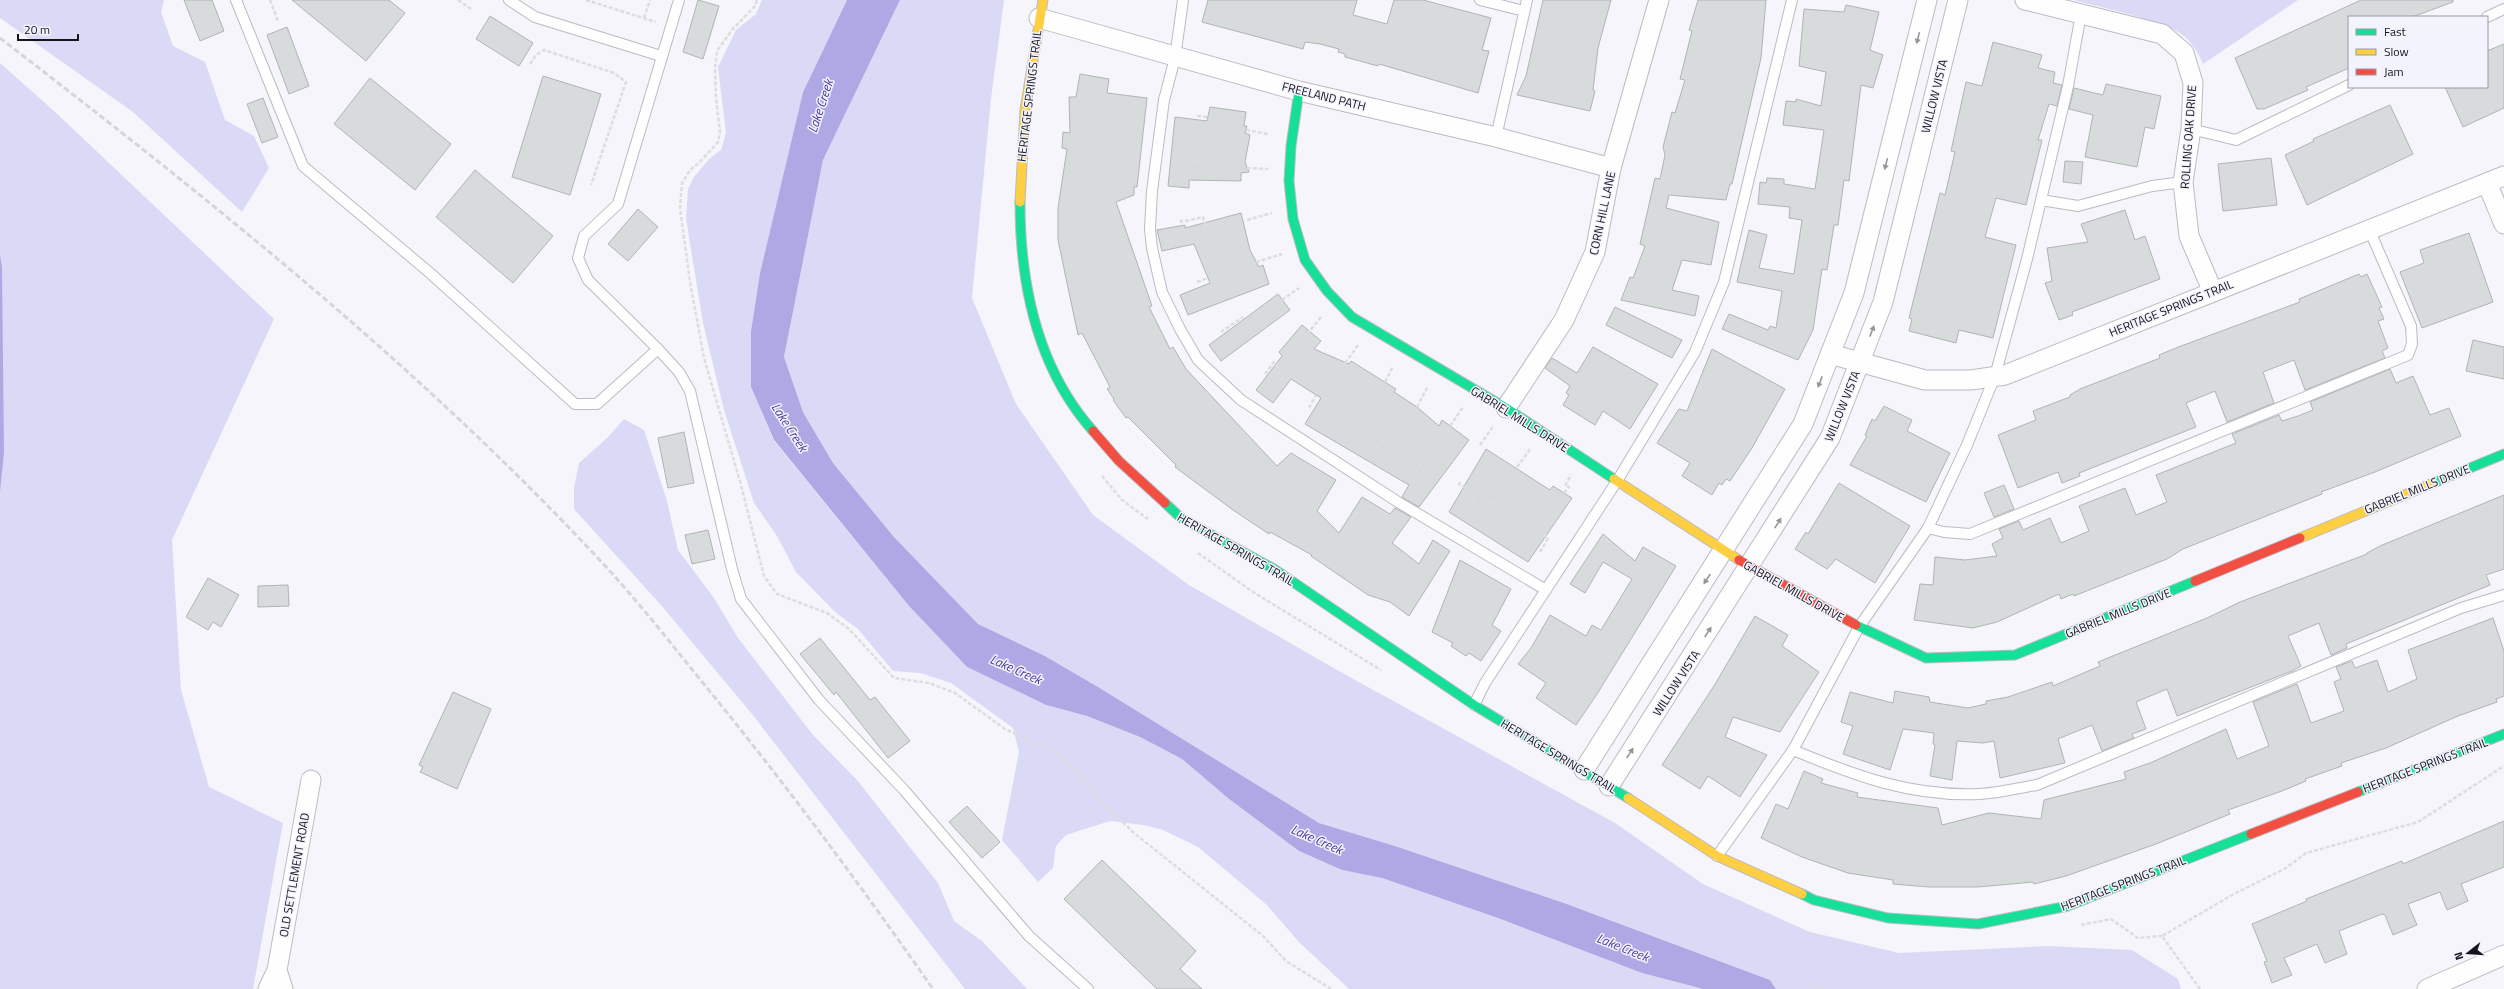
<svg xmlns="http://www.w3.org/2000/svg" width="2504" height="989" viewBox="0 0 2504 989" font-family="'Titillium Web',sans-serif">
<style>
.green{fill:#dbdaf6}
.water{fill:#aea9e4}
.building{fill:#d7dbdb;stroke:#b0b4b4}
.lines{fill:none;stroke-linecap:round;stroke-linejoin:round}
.lane-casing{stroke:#bbbbc2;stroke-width:12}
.street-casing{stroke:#bbbbc2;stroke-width:21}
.fast-casing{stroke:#bbbbc2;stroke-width:11}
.slow-casing{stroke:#bbbbc2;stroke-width:11}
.jam-casing{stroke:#bbbbc2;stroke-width:11}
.path{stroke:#dddde0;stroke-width:2.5;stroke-dasharray:4 2;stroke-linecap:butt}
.lane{stroke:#fefefe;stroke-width:10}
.street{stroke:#fefefe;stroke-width:19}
.fast{stroke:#16e098;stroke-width:9}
.slow{stroke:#ffcf43;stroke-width:9}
.jam{stroke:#f24e42;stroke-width:9}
.rail{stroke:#d6d6d8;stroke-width:3;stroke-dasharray:6 3;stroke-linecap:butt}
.oneway{fill:#959598}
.labels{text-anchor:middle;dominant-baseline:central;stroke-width:3;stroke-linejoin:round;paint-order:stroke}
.street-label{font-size:12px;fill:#15141c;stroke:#f3f3fd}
.water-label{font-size:13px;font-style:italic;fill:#493595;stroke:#f3f3fd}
</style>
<rect width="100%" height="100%" fill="#f5f5fb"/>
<g class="green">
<polygon points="0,0 164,0 161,12 173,46 205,62 225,120 254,136 269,168 242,212 133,112 0,18"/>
<polygon points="762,0 847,0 803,92 760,273 751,331 751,387 774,441 909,606 967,667 1046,705 1087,716 1140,737 1182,759 1229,799 1299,851 1342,870 1382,878 1498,918 1642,973 1703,989 1349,989 1298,941 1267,905 1198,847 1163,830 1143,825 1110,821 1066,835 1056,846 1053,868 1038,882 1002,840 1019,752 1013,728 951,683 920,673 893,671 858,629 836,613 796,572 777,536 754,503 724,410 703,323 686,219 688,189 694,177 709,159 721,150 726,133 718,67 736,30 756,14"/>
<polygon points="900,0 1004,0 991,99 972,298 1016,404 1093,515 1189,585 1337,670 1615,823 1703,884 1810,932 1899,953 2048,946 2132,950 2178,979 2181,989 1776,989 1770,980 1564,903 1395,846 1319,823 1098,687 1045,656 978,624 894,537 833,463 803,412 784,357 823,160"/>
<path d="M2074 0H2298L2203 64C2198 53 2193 44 2184 36 2167 21 2099 7 2074 0Z"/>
<polygon points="0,63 53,110 274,319 172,540 181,690 209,787 283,823 253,989 0,989"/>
<polygon points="624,419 644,430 667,501 678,550 714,598 738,638 813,735 857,780 938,883 954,921 982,941 1027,989 965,989 752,714 661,605 574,509 574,488 579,463 607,438"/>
</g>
<g class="water">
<polygon points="847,0 900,0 823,160 784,357 803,412 833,463 894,537 978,624 1045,656 1098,687 1319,823 1395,846 1564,903 1770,980 1776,989 1703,989 1642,973 1498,918 1382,878 1342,870 1299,851 1229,799 1182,759 1140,737 1087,716 1046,705 967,667 909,606 774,440 751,387 751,331 760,273 803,92"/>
<polygon points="0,255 2,268 4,452 0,492"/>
</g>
<g class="building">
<polygon points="184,0 212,0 224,31 200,41"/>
<polygon points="292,0 389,0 405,13 366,61"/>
<polygon points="698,0 719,6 703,59 683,52"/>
<polygon points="1208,0 1357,0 1353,15 1387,24 1394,0 1423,0 1491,18 1482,50 1489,51 1478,93 1379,64 1378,66 1345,57 1345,54 1338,52 1339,49 1320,44 1305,42 1303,49 1202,22"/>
<polygon points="1543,0 1611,0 1598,48 1593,90 1595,91 1590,111 1517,95 1526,76"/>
<polygon points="1698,0 1766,0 1761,58 1732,184 1730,184 1726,200 1669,195 1666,208 1719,222 1711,265 1682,260 1672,290 1699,296 1695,316 1621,300 1630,277 1633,278 1645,246 1640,244 1655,178 1660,179 1665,155 1663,147 1672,112 1675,113 1685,80 1680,79 1692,31 1689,30"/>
<polygon points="2361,0 2453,0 2453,2 2412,17 2349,17 2349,68 2306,87 2308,90 2264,109 2257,109 2235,58"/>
<polygon points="1846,5 1879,12 1870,50 1883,55 1873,88 1861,85 1849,181 1844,180 1838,225 1834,225 1827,270 1822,269 1813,330 1798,360 1722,329 1729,314 1768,330 1770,326 1776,328 1782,291 1737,282 1741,264 1749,230 1767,235 1759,268 1794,274 1802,220 1789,218 1790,207 1758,204 1760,182 1766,183 1767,178 1784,179 1784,184 1815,189 1824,130 1783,125 1786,101 1796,102 1796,99 1821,106 1826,72 1799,66 1804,9 1844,12"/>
<polygon points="490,16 533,43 519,66 476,39"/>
<polygon points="287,27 309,86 289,94 267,35"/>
<polygon points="1993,42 2042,55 2038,68 2055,72 2053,83 2062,85 2057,106 2049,104 2038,140 2042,140 2026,205 1996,198 1985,237 2016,245 1993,338 1959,330 1956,343 1909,331 1912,319 1909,318 1940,193 1945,195 1955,152 1951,151 1966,82 1982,86"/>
<polygon points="2504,44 2504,108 2463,127 2445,87 2487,87 2487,51"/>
<polygon points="1080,74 1109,79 1107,93 1147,98 1137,187 1134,187 1134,195 1116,202 1152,306 1149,307 1170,349 1173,347 1186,369 1277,466 1291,453 1336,480 1317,511 1339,533 1362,497 1390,514 1395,508 1411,517 1392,543 1419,564 1433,540 1450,551 1409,616 1390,602 1368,595 1311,556 1312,555 1270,532 1269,534 1233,510 1175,467 1176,465 1128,417 1126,418 1113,400 1114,399 1107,389 1110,387 1082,333 1078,335 1058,240 1058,208 1067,149 1062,148 1063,132 1070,133 1069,97 1076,97"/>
<polygon points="543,76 601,94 570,195 512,177"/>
<polygon points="370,78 451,144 415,190 334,124"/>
<polygon points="2106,84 2161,96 2154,129 2145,127 2137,167 2085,157 2093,115 2069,109 2074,88 2103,95"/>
<polygon points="263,98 278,137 262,143 247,104"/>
<polygon points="2390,105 2413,154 2307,205 2285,155 2314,141 2313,139"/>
<polygon points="1210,107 1246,112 1244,126 1247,126 1245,133 1250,135 1245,162 1249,172 1241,173 1241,181 1189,180 1189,188 1168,186 1175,117 1207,121"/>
<polygon points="2271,158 2277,205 2223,211 2218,164"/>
<polygon points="2065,161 2083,162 2081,184 2063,182"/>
<polygon points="475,170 553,236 513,283 436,217"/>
<polygon points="638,209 658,227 628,261 608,244"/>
<polygon points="2125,210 2135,240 2145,236 2160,279 2072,312 2073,315 2059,320 2045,283 2052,281 2047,248 2088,242 2081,224"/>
<polygon points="1241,213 1250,250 1259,267 1263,265 1269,284 1188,315 1180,295 1210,283 1194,244 1162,251 1157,230 1185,225 1185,228"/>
<polygon points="2469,233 2493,302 2422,328 2400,272 2424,263 2420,250"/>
<polygon points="2359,274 2361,277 2367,274 2382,307 2379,308 2384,319 2378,321 2388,348 2382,351 2385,358 2305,390 2294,360 2263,372 2274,403 2227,422 2215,391 2186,403 2196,427 2079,473 2080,476 2062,483 2058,472 2018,488 1998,435 2036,420 2033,411 2070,397 2070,395 2080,389 2160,358 2159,355 2181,346 2300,302 2299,299"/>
<polygon points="1278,294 1290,310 1221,361 1209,345"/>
<polygon points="1615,307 1682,340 1672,358 1606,325"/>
<polygon points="1302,325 1321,341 1314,349 1349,364 1351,361 1396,389 1394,392 1417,407 1439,426 1442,420 1469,440 1419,507 1402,497 1409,485 1305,424 1321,398 1291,379 1273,403 1256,390 1282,356 1279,352"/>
<polygon points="2473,340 2504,347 2504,379 2466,371"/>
<polygon points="1593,347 1658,384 1630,429 1603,411 1595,425 1563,405 1569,395 1566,393 1570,386 1545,368 1552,358 1577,373"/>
<polygon points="1712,349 1785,389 1752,448 1730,481 1726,479 1722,485 1719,483 1712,495 1682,476 1690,463 1657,443 1679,409 1687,411"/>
<polygon points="2390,369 2396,383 2413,376 2430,415 2449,408 2461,436 2375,472 2321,492 2322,494 2183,549 2167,559 2074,596 2073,594 2061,599 2059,594 1997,622 1973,628 1914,620 1920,584 1933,585 1935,557 1965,560 1997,556 1992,544 2003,538 1999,529 2019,521 2023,530 2050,518 2061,543 2089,531 2079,506 2125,488 2136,515 2167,502 2156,475 2236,443 2232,434 2279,415 2282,421 2298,416 2313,410 2310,402"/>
<polygon points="1884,406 1912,420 1907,431 1950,453 1926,502 1850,465 1867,436 1865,435 1872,419 1875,421"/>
<polygon points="684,432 694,483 668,488 658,438"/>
<polygon points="1486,449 1550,490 1553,486 1572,498 1528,562 1449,512"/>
<polygon points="1839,483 1910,526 1875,583 1836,559 1827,569 1795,549 1806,532 1808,534"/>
<polygon points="2004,485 2014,509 1994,517 1984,493"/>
<polygon points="2504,495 2504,569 2486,575 2490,585 2346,644 2347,648 2331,655 2319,623 2288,636 2301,666 2292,671 2177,716 2167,689 2136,702 2146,729 2132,734 2134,738 2102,751 2092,725 2058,739 2065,763 2000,778 1994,741 1983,743 1957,741 1952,780 1930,776 1935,745 1933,744 1934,733 1903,729 1890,770 1843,754 1853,726 1841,722 1850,692 1893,703 1895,691 1929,697 1930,702 1968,708 1986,704 1986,701 2008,697 2052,682 2053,686 2100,666 2098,662 2207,618 2240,602 2367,554 2367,553 2380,546"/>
<polygon points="708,530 715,559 692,564 685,535"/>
<polygon points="1603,534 1635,561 1643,547 1676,566 1597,694 1576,725 1536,698 1546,683 1518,664 1531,648 1550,615 1586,636 1592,625 1601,630 1632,579 1603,562 1585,593 1570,584"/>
<polygon points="1460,560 1511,589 1492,625 1501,631 1481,661 1469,653 1466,656 1451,646 1453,643 1432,632"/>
<polygon points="208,578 239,595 221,627 213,622 208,630 186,617"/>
<polygon points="288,585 289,606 258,607 258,586"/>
<polygon points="1755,616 1788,635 1782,646 1819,672 1780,732 1733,717 1725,737 1767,755 1740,797 1708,776 1700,789 1662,765 1714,686"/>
<polygon points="2493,618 2504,651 2504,696 2496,699 2497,702 2458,716 2386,748 2341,763 2342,766 2305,779 2306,781 2282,791 2228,810 2230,814 2156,844 2066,876 2034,884 2033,882 1978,887 1929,887 1893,884 1893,880 1848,873 1802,857 1761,838 1776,804 1788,809 1804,771 1823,779 1821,783 1858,793 1857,797 1938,808 1942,825 1989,813 2041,819 2044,800 2126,779 2124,772 2150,763 2226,729 2237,759 2269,746 2253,702 2297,684 2311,723 2344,711 2334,682 2341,679 2336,667 2352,661 2355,668 2377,660 2388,692 2417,679 2408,650"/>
<polygon points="820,638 870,700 875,697 910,741 888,758 836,692 834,695 800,654"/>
<polygon points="453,692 491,709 457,789 420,772 423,767 419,765"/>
<polygon points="967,806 1000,842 982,858 949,822"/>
<polygon points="2504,821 2504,867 2461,884 2468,901 2447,910 2440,892 2408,904 2417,925 2393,935 2385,915 2382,914 2339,931 2347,954 2325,963 2317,944 2284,958 2292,975 2272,983 2264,962 2267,961 2252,924 2307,901 2306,899 2402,861 2403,864"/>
<polygon points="1102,860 1196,951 1180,969 1202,989 1157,989 1064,899"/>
</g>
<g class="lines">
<g class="lane-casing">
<g id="lane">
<polyline points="236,0 303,166 430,273 575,404 597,404 658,349"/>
<polyline points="509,0 535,17 661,56"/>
<polyline points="679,0 618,204 584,236 578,258 588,280 658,349 679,372 690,391 732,569 741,599 819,700 904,790 1029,936 1088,989"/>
<polyline points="1183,0 1175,58 1164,100 1152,191 1150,229 1152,248 1162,292 1180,329 1198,360 1241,400 1398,502 1546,590"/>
<polyline points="1480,0 1524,11"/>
<polyline points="2487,17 2504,9"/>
<polyline points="2191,129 2236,140 2349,85"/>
<polyline points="1496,137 1527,0"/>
<polyline points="2041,200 2078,206 2152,186 2183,182"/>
<polyline points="1928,528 1944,532 1970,534 2408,355 2412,344 2411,326 2369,229"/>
<polyline points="1474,705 1485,683 1617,481 1695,352 1724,282 1792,0"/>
<path d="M1793 750C1856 776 1911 797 1980 794 1999 793 2018 788 2037 785L2461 608 2504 595"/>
<polyline points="1717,856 1793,750 1859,627 1928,528 1967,445 1995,376 2027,259 2068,86 2081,14"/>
</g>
</g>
<g class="street-casing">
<g id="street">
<polyline points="2025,0 2162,34 2184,53 2193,83 2191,129 2183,182 2189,236 2213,292"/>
<polyline points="1039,18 1299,91 1496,137 1611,168"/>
<polyline points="2487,183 2504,224"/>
<polyline points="1830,354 1925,380 1971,380 2005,375 2504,176"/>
<polyline points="1506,408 1564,320 1595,252 1611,168 1659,0"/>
<polyline points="1584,770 1803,424 1854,293 1927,0"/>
<polyline points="1609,786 1830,438 1883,302 1958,0"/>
<polyline points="277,970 283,989"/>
<polyline points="268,989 277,970 311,780"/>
<polyline points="2427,989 2504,955"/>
</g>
</g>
<g class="fast-casing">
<g id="fast">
<polyline points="1299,91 1291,146 1289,181 1293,219 1305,260 1327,291 1352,317 1506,408 1614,479"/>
<path d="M1020 202C1020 284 1037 368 1093 431"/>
<polyline points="2431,484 2504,454"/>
<polyline points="1165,503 1181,518 1274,569 1474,705 1628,798"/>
<polyline points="1856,625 1926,658 2015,655 2195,581"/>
<polyline points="2358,792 2504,734"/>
<polyline points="1802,894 1814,900 1888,918 1978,924 2068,906 2251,834"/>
</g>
</g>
<g class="slow-casing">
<g id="slow">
<polyline points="1020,202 1025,110 1043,0"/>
<polyline points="1614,479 1739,560"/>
<polyline points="2300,538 2431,484"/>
<polyline points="1628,798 1717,856 1802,894"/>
</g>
</g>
<g class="jam-casing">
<g id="jam">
<polyline points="1093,431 1119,461 1165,503"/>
<polyline points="1739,560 1856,625"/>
<polyline points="2195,581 2300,538"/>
<polyline points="2251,834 2358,792"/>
</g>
</g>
<g class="path">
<polyline points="270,0 278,21"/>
<polyline points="458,0 471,9"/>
<polyline points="586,0 656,22"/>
<polyline points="757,0 755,6 732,30 717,51 715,68 716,99 720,132 718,142 699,163 690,170 682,183 680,208 690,282 704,358 741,485 764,576 777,594 827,613 849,629 894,678 929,683 955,693 1005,729 1056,753 1081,775 1104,804 1134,833 1263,936 1286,961 1331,989"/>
<polyline points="644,18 650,0"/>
<polyline points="530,64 536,55 544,50 614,73 626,82 591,185"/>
<polyline points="1197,116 1208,117"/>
<polyline points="1246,130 1268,134"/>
<polyline points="1190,162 1205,161"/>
<polyline points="1247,168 1268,169"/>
<polyline points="1180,220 1182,222 1203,217 1206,227"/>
<polyline points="1247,220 1272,213"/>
<polyline points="1256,262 1282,254"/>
<polyline points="1197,282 1208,278"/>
<polyline points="1282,300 1299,288"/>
<polyline points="1221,332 1243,317"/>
<polyline points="1307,334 1322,316"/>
<polyline points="1345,363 1359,344"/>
<polyline points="1265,374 1274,362 1280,369 1282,367"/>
<polyline points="1385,382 1393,366"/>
<polyline points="1417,407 1428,386"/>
<polyline points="1309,408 1316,395"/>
<polyline points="1343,426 1347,421 1351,421 1355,415"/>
<polyline points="1450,426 1463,407"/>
<polyline points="1480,445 1494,425"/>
<polyline points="1377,446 1386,438"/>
<polyline points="1517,467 1530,449"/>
<polyline points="1415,472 1424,461 1426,462"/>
<polyline points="1102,476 1122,500 1148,519"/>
<polyline points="1460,482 1459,484 1476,494 1470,504"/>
<polyline points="1564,493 1569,487 1565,486 1571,475"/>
<polyline points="1483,515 1492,501 1501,506"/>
<polyline points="1540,552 1548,538 1541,533"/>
<polyline points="1198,553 1253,592 1381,670"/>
<polyline points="2081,925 2111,919 2138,938 2162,936"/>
<polyline points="1807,984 1822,989"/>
<polyline points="2200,989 2162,936 2232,895 2286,868 2306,853 2418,822 2504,766"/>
</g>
<use href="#lane" class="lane"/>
<use href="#street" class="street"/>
<use href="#fast" class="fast"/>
<use href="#slow" class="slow"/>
<use href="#jam" class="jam"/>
<path class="rail" d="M0 38C213 202 425 371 608 569 638 602 666 637 694 672 778 774 857 880 933 989"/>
</g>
<defs><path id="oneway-solid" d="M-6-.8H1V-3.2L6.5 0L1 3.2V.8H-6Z"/></defs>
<g class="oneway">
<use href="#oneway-solid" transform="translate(1918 38) rotate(104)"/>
<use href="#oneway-solid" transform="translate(1886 164) rotate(104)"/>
<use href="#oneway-solid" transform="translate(1872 331) rotate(-69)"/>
<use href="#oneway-solid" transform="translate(1820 382) rotate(111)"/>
<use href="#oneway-solid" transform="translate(1778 523) rotate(-58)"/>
<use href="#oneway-solid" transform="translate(1707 579) rotate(123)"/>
<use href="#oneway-solid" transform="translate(1708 632) rotate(-57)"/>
<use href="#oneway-solid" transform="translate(1630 753) rotate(-57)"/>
</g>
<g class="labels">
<g class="street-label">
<text transform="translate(1029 96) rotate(-83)">HERITAGE SPRINGS TRAIL</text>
<text transform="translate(1324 96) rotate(14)">FREELAND PATH</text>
<text transform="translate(1934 96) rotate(-76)">WILLOW VISTA</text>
<text transform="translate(2188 137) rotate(-86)">ROLLING OAK DRIVE</text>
<text transform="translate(1602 213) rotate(-78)">CORN HILL LANE</text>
<text transform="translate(2171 308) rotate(-22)">HERITAGE SPRINGS TRAIL</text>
<text transform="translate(1842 406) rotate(-68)">WILLOW VISTA</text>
<text transform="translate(1520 419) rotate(32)">GABRIEL MILLS DRIVE</text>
<text transform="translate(2417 489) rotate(-22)">GABRIEL MILLS DRIVE</text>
<text transform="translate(1236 549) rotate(30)">HERITAGE SPRINGS TRAIL</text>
<text transform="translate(1794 591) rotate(29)">GABRIEL MILLS DRIVE</text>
<text transform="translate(2118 613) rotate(-22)">GABRIEL MILLS DRIVE</text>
<text transform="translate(1676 683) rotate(-57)">WILLOW VISTA</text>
<text transform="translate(1559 756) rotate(31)">HERITAGE SPRINGS TRAIL</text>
<text transform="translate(2425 765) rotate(-21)">HERITAGE SPRINGS TRAIL</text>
<text transform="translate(294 875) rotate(-80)">OLD SETTLEMENT ROAD</text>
<text transform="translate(2123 883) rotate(-21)">HERITAGE SPRINGS TRAIL</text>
</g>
<g class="water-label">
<text transform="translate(820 106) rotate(-72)">Lake Creek</text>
<text transform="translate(790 427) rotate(57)">Lake Creek</text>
<text transform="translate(1016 669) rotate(24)">Lake Creek</text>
<text transform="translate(1317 839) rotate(24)">Lake Creek</text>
<text transform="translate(1623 947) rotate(22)">Lake Creek</text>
</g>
</g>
<rect x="2348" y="16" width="140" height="72" fill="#f3f3fd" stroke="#9a9aa3"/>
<rect x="2356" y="29" width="20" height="6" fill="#16e098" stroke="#9a9aa3"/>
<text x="2384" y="36" font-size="12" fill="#15141c">Fast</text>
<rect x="2356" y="49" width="20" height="6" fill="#ffcf43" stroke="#9a9aa3"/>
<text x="2384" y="56" font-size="12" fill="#15141c">Slow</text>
<rect x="2356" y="69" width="20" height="6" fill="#f24e42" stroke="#9a9aa3"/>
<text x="2384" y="76" font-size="12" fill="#15141c">Jam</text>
<g transform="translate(2468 953) rotate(253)" stroke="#f3f3fd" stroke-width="3" paint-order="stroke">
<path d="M0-3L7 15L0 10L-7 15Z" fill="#15141c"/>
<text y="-6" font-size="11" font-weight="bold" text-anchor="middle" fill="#15141c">N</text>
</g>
<path d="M18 34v6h60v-6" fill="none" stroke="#15141c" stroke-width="2"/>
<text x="24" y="34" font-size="12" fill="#15141c" stroke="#f3f3fd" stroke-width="3" paint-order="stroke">20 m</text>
</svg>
